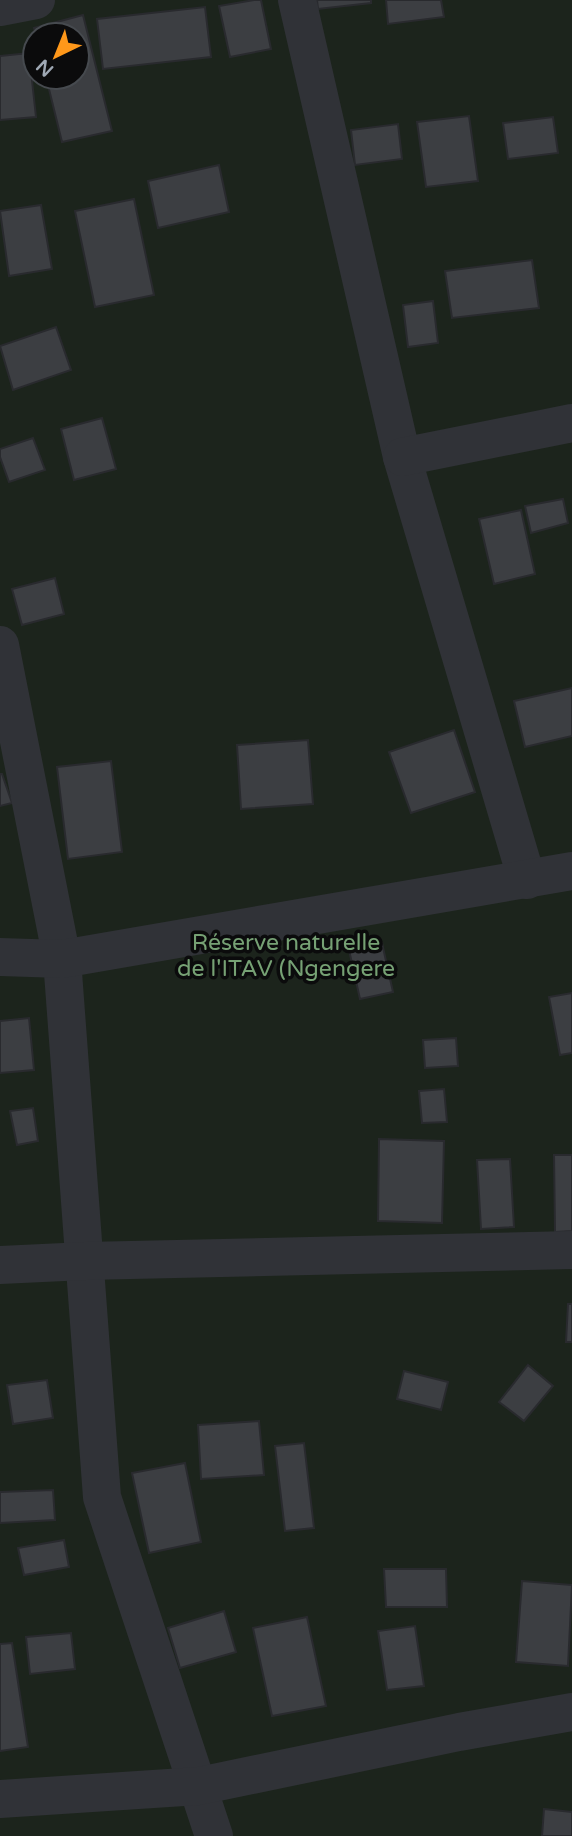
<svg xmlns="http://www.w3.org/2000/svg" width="572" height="1836" viewBox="0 0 572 1836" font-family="'Varela Round',sans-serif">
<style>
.green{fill:#1c241c;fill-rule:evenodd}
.building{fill:#3c3e42;stroke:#292a2e;stroke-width:2}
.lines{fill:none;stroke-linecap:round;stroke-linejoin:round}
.minor{stroke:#303237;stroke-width:38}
.labels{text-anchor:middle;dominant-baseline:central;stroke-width:7;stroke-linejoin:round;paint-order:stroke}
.park-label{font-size:23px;fill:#76a174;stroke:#0b0b0c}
</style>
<rect width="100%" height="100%" fill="#101011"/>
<path class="green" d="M0 0H572V1836H0ZM35 35H77V77H35Z"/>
<g class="building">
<polygon points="254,0 261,0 271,49 230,57 219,6"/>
<polygon points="317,0 371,0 371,3 318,9"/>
<polygon points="386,0 441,0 444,17 388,24"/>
<polygon points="205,7 211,57 103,69 97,19"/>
<polygon points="83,15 112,131 62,142 46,77 77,77 77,35 36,35 34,28"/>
<polygon points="29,53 36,117 0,120 0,56"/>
<polygon points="469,116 478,181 426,187 417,122"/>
<polygon points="553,117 558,153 508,159 503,123"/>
<polygon points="398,124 402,159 355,165 351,130"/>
<polygon points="219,165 229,212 158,228 148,181"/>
<polygon points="134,199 154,295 95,307 75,211"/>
<polygon points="41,205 52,269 9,276 0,211"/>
<polygon points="532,260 539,308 452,318 445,271"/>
<polygon points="433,301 438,343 408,347 403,305"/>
<polygon points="56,327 71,370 13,390 0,346"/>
<polygon points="102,418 116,469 74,480 61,429"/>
<polygon points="33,438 45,470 9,482 0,457 0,449"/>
<polygon points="563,499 568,523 531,533 525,506"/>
<polygon points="521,510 535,574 494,584 479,519"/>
<polygon points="55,578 64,614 22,625 12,589"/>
<polygon points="572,688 572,736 525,747 514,701"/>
<polygon points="454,730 475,792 411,813 389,752"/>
<polygon points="308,740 313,804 241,809 237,745"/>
<polygon points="111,761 122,852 68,859 57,767"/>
<polygon points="0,774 2,774 12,803 0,806"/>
<polygon points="382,943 393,992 360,999 349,950"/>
<polygon points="572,993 572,1053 560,1055 549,997"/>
<polygon points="29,1018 34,1070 0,1073 0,1021"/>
<polygon points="456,1038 458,1066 425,1068 423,1040"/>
<polygon points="444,1089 447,1122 422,1123 419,1091"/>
<polygon points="33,1108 38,1141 17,1145 10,1111"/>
<polygon points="379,1139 444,1141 442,1223 378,1221"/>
<polygon points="554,1155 572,1155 572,1231 555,1232"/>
<polygon points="510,1159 514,1227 481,1229 477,1160"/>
<polygon points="568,1304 572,1304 572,1342 566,1342"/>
<polygon points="528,1365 553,1386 524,1421 499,1402"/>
<polygon points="404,1371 448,1382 441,1410 397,1399"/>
<polygon points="47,1380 53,1418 13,1424 7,1385"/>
<polygon points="259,1421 264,1475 201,1479 198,1425"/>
<polygon points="304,1443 314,1528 285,1531 275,1446"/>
<polygon points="185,1463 201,1542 149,1553 132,1473"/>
<polygon points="53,1490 55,1520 0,1523 0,1492"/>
<polygon points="64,1540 69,1567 24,1575 18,1548"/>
<polygon points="384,1569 446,1569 447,1607 386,1607"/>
<polygon points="522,1581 572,1585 568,1666 516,1662"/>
<polygon points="224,1611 236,1652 180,1668 168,1628"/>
<polygon points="307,1617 326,1706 272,1716 253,1628"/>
<polygon points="415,1626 424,1686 387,1690 378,1631"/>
<polygon points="71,1633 75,1669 30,1674 26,1637"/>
<polygon points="12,1643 28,1747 0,1751 0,1644"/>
<polygon points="544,1809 572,1812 572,1836 542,1836"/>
</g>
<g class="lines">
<g class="minor">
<polyline points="297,0 402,457 527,880"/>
<polyline points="0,7 36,0"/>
<polyline points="402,457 572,423"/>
<polyline points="0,645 62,959 102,1497 214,1836"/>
<polyline points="0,957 62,959 572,871"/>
<polyline points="0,1265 85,1261 572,1250"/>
<polyline points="0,1799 199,1786 459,1732 572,1712"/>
</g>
</g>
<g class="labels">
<g class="park-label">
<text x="286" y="943">Réserve naturelle<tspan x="286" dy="26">de l'ITAV (Ngengere</tspan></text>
</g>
</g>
<g transform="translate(56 56) rotate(223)"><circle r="33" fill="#0b0b0c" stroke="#464a4f" stroke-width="2"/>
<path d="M0-5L12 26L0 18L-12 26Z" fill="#ff981a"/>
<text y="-10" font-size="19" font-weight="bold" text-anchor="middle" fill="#9fa8b4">N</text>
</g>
</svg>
